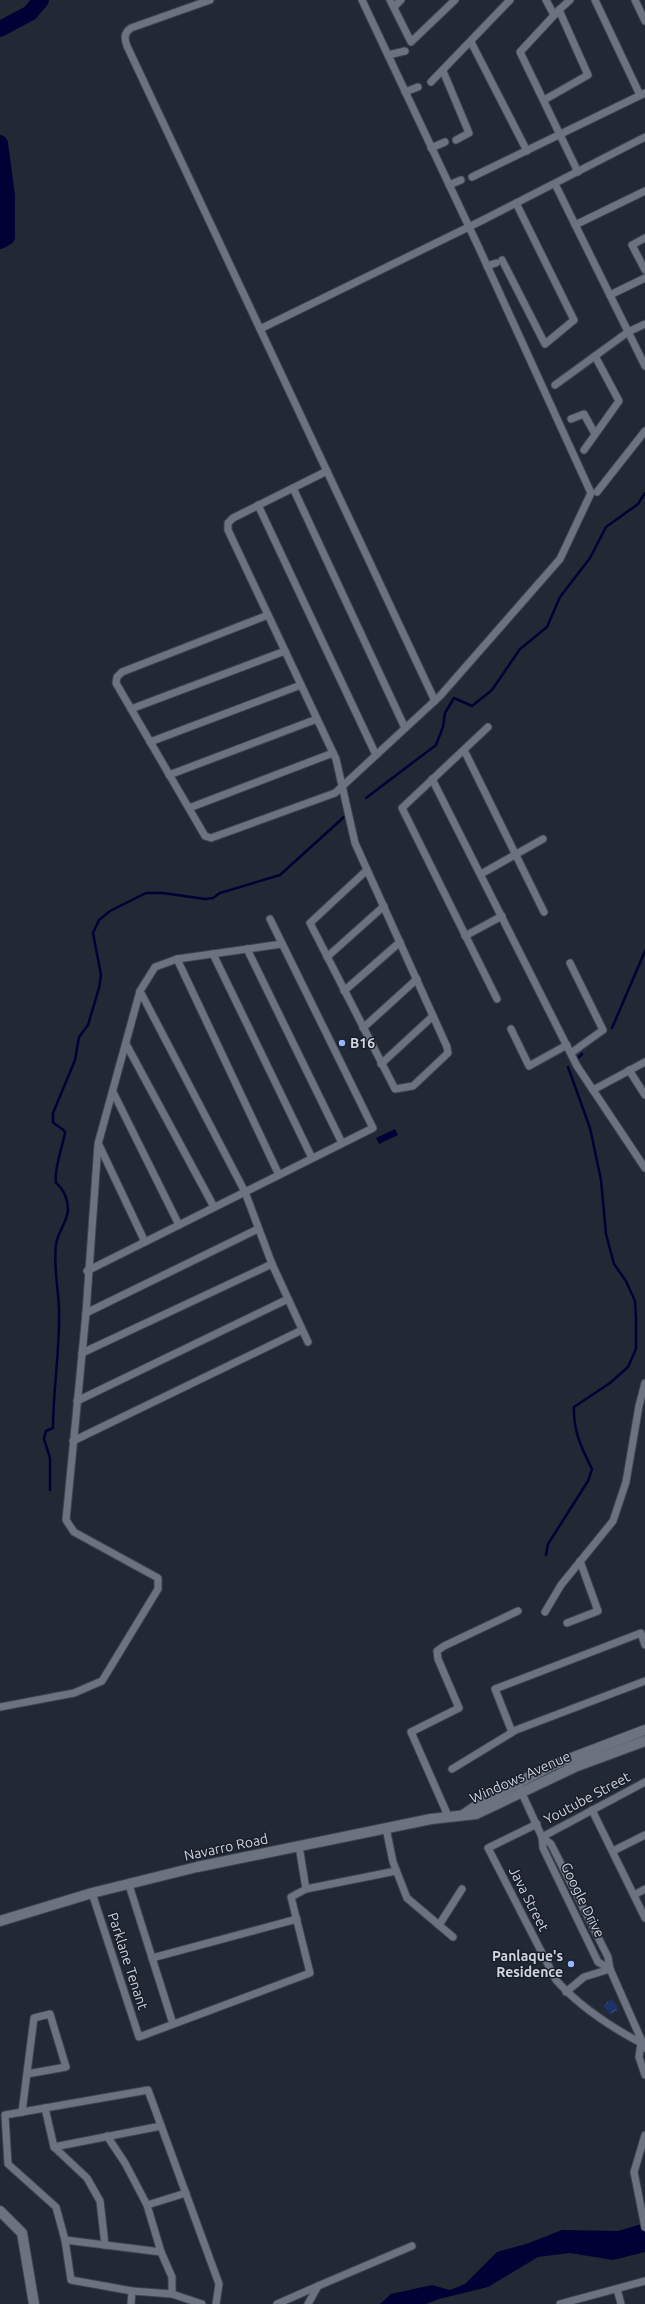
<svg xmlns="http://www.w3.org/2000/svg" width="645" height="2304" viewBox="0 0 645 2304" font-family="Ubuntu,sans-serif">
<style>
.park{fill:url(#park-crowns)}
.water{fill:#000236}
.lines{fill:none;stroke-linecap:round;stroke-linejoin:round}
.stream{stroke:#000236;stroke-width:2.5}
.river{stroke:#000236;stroke-width:16}
.street-casing{stroke:#3e434d;stroke-width:9}
.secondary-casing{stroke:#3e434d;stroke-width:12}
.street{stroke:#6b7381;stroke-width:7}
.secondary{stroke:#6b7381;stroke-width:10}
.poi-dot{fill:#95b6fd;stroke:#181e2a;stroke-width:1.5}
.labels{text-anchor:middle;dominant-baseline:central;stroke-width:3;stroke-linejoin:round;paint-order:stroke}
.poi-label{font-size:14px;font-weight:bold;fill:#d0d4dd;stroke:#181e2a;text-anchor:start}
.street-label{font-size:14px;fill:#d0d4dd;stroke:#181e2a}
</style>
<defs>
<pattern id="park-crowns" width="20" height="18" patternUnits="userSpaceOnUse"><rect width="20" height="18" fill="#1d3367"/><path d="M2 6a3 3 0 1 1 6 0M12 15a3 3 0 1 1 6 0" fill="none" stroke="#3d507c"/></pattern>
</defs>
<rect width="100%" height="100%" fill="#222834"/>
<polygon class="park" points="612,1999 619,2009 610,2015 603,2005"/>
<g class="water">
<polygon points="395,1129 398,1135 379,1144 376,1138"/>
<polygon points="645,2223 645,2252 613,2260 570,2253 538,2257 488,2287 439,2299 426,2304 380,2304 391,2294 432,2285 450,2290 465,2284 497,2252 529,2243 562,2230 618,2231"/>
</g>
<g class="lines">
<g class="stream">
<polyline points="366,798 436,745 443,727 445,713 454,698 472,706 492,690 520,649 547,627 560,597 590,558 606,527 638,504 645,493"/>
<polyline points="612,1028 645,951"/>
<polyline points="577,1059 582,1054"/>
<path d="M50 1490V1458L44 1439 46 1431 53 1428C53 1389 60 1351 59 1312 59 1290 53 1267 56 1245 57 1233 67 1223 68 1210 68 1200 64 1189 56 1183 53 1170 66 1135 65 1132 63 1128 56 1126 53 1122V1113L75 1060 79 1037 88 1025 99 988 101 975 93 933 99 920 110 911 146 893H163L205 899 213 898 220 893 280 875 344 817"/>
<path d="M546 1555 548 1544 588 1481 592 1469C582 1449 573 1431 574 1407L610 1383 628 1367 636 1349V1319L635 1301 626 1281 614 1264 606 1234 601 1180 590 1128 568 1067"/>
</g>
<g class="river">
<polyline points="0,29 30,13 41,0"/>
<polyline points="0,143 7,196 7,237 0,241"/>
</g>
<g class="street-casing">
<g id="street">
<path d="M210 0 131 28C124 33 124 38 127 46L435 701"/>
<polyline points="390,0 411,42 455,0"/>
<polyline points="546,0 554,15"/>
<polyline points="595,0 640,95"/>
<polyline points="635,0 645,21"/>
<polyline points="394,7 401,0"/>
<polyline points="559,10 520,52 578,172"/>
<polyline points="471,42 527,151"/>
<polyline points="388,55 405,51"/>
<polyline points="443,71 469,133 456,140"/>
<polyline points="431,82 510,0"/>
<polyline points="405,92 418,87"/>
<polyline points="544,100 588,75 559,10 570,0"/>
<polyline points="431,148 445,142"/>
<polyline points="472,177 645,93"/>
<polyline points="555,184 645,366"/>
<polyline points="449,185 461,180"/>
<polyline points="575,225 645,191"/>
<polyline points="645,238 632,245 645,270"/>
<polyline points="502,260 545,344 574,320 516,203"/>
<polyline points="487,266 496,263"/>
<polyline points="610,295 645,278"/>
<polyline points="260,329 483,220 645,137"/>
<polyline points="555,385 628,332 645,324"/>
<polyline points="571,419 584,414 595,434"/>
<polyline points="584,450 619,401 595,356"/>
<polyline points="327,471 233,518 228,523 228,530 336,759 355,843 447,1047 448,1053 413,1086 395,1089 310,923 367,870"/>
<polyline points="293,488 405,728"/>
<polyline points="597,492 645,431"/>
<polyline points="258,505 376,755"/>
<polyline points="268,615 122,672 117,677 116,683 120,690 205,836 211,838 335,793 440,696 560,559 591,493 479,248 362,0"/>
<polyline points="131,709 285,651"/>
<polyline points="488,727 402,808 497,999"/>
<polyline points="150,742 301,685"/>
<polyline points="464,750 544,912"/>
<polyline points="169,775 317,719"/>
<polyline points="432,779 577,1066 645,1168"/>
<polyline points="189,808 333,753"/>
<polyline points="481,874 543,839"/>
<polyline points="465,936 502,916"/>
<polyline points="247,949 342,1143"/>
<polyline points="213,954 312,1158"/>
<polyline points="327,957 384,906"/>
<polyline points="177,959 279,1175"/>
<polyline points="570,963 603,1030 571,1053"/>
<polyline points="140,991 245,1192 272,1264 308,1342"/>
<polyline points="344,991 400,942"/>
<polyline points="363,1028 417,979"/>
<polyline points="511,1029 529,1066 567,1045"/>
<polyline points="126,1044 214,1207"/>
<polyline points="381,1064 433,1016"/>
<polyline points="629,1070 645,1095"/>
<polyline points="593,1090 645,1062"/>
<polyline points="113,1092 179,1225"/>
<polyline points="99,1145 145,1242"/>
<polyline points="87,1271 373,1128 270,919"/>
<polyline points="86,1313 258,1229"/>
<polyline points="82,1353 272,1264"/>
<polyline points="77,1401 288,1299"/>
<polyline points="73,1441 302,1330"/>
<polyline points="545,1612 561,1585 613,1521 626,1482 639,1406 645,1383"/>
<polyline points="567,1623 598,1611 580,1561"/>
<polyline points="0,1707 74,1693 102,1681 158,1589 158,1578 74,1532 66,1520 86,1313 98,1144 140,991 155,967 177,959 282,944"/>
<polyline points="512,1732 495,1689 641,1633 645,1645"/>
<polyline points="452,1769 516,1730 645,1681"/>
<polyline points="520,1789 542,1837 543,1848 598,1962 610,1969"/>
<polyline points="592,1810 645,1918"/>
<polyline points="449,1818 411,1732 459,1708 438,1659 437,1651 444,1646 518,1611"/>
<path d="M537 1824 488 1848 556 1980C578 2005 611 2027 641 2043"/>
<polyline points="386,1828 393,1862 407,1898 453,1937"/>
<polyline points="542,1837 551,1844 608,1957 610,1969 645,2048"/>
<polyline points="542,1837 645,1782"/>
<polyline points="299,1846 306,1889 396,1871"/>
<polyline points="613,1851 645,1835"/>
<polyline points="129,1885 173,2024"/>
<polyline points="92,1893 139,2037 310,1973 291,1897 306,1889"/>
<polyline points="634,1895 645,1889"/>
<polyline points="439,1925 462,1889"/>
<polyline points="152,1958 297,1919"/>
<polyline points="566,1992 584,1977 610,1969"/>
<polyline points="641,2043 639,2057 645,2075"/>
<polyline points="45,2108 54,2147 87,2178 100,2201 105,2245"/>
<polyline points="22,2112 34,2018 50,2014 66,2067 27,2074"/>
<polyline points="645,2135 634,2172 645,2227"/>
<polyline points="107,2136 125,2163 147,2205 161,2252 172,2277 172,2294"/>
<polyline points="54,2147 161,2126"/>
<polyline points="147,2205 186,2193"/>
<polyline points="65,2240 161,2252"/>
<polyline points="617,2289 621,2304"/>
<polyline points="132,2291 172,2294 202,2304"/>
<polyline points="131,2304 132,2291 71,2280 65,2240 56,2207 8,2164 5,2115 148,2090 219,2284 216,2304"/>
<polyline points="277,2304 318,2286"/>
<polyline points="308,2304 318,2286 412,2246"/>
<polyline points="560,2304 645,2281"/>
</g>
</g>
<g class="secondary-casing">
<g id="secondary">
<polyline points="463,1815 486,1799 553,1765 645,1730"/>
<polyline points="0,1921 92,1893 197,1867 431,1819 476,1814 577,1766 645,1741"/>
<polyline points="0,2211 22,2233 34,2304"/>
</g>
</g>
<use href="#street" class="street"/>
<use href="#secondary" class="secondary"/>
</g>
<g class="poi-dot">
<circle cx="342" cy="1043" r="4"/>
<circle cx="571" cy="1964" r="4"/>
</g>
<g class="labels">
<g class="poi-label">
<text x="350" y="1043">B16</text>
<text x="563" y="1956" text-anchor="end">Panlaque's<tspan x="563" dy="16">Residence</tspan></text>
</g>
<g class="street-label">
<text transform="translate(520 1777) rotate(-24)">Windows Avenue</text>
<text transform="translate(587 1798) rotate(-28)">Youtube Street</text>
<text transform="translate(226 1847) rotate(-12)">Navarro Road</text>
<text transform="translate(529 1899) rotate(63)">Java Street</text>
<text transform="translate(583 1900) rotate(64)">Google Drive</text>
<text transform="translate(128 1961) rotate(72)">Parklane Tenant</text>
</g>
</g>
</svg>
